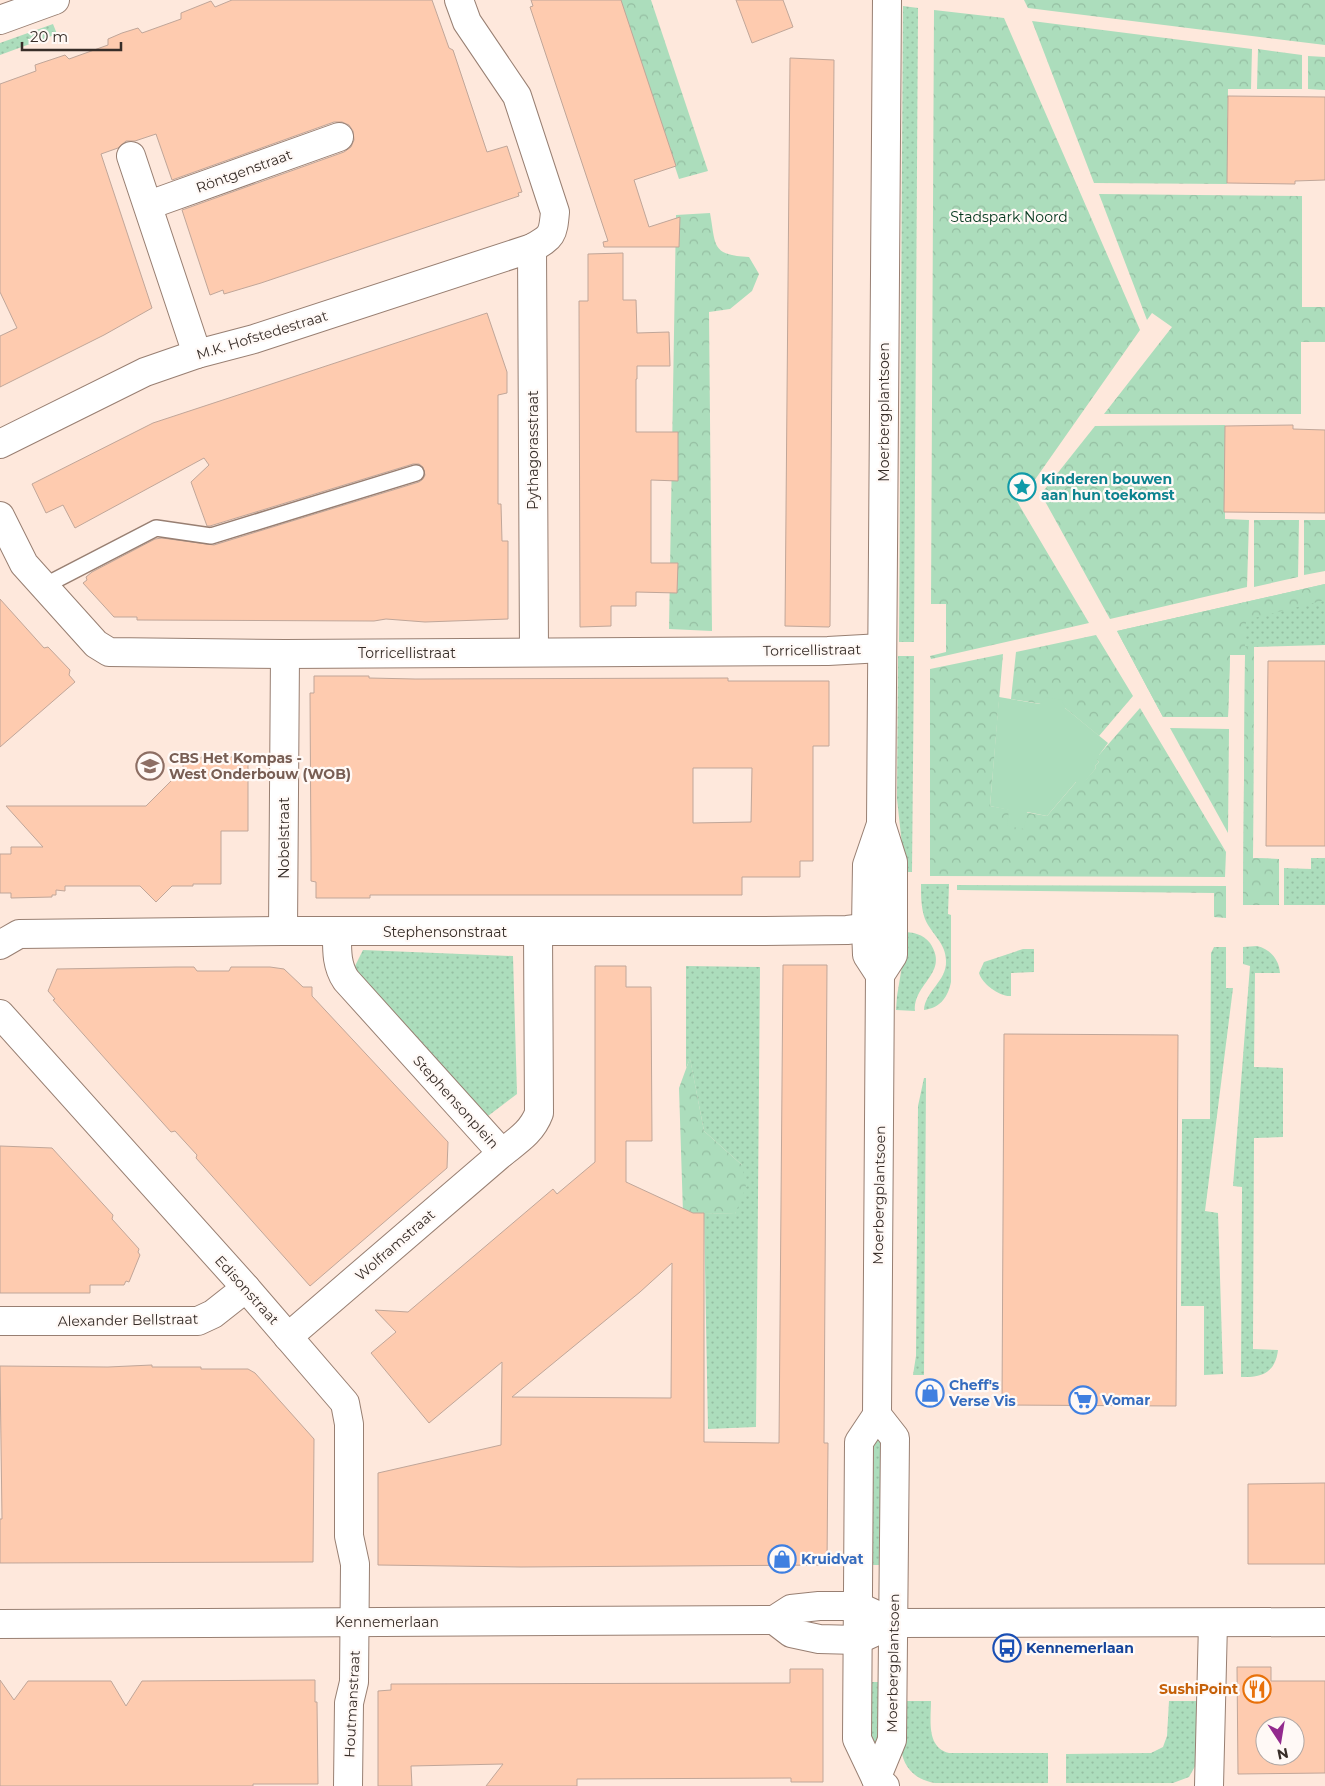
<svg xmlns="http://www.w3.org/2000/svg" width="1325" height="1786" viewBox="0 0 1325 1786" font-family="Montserrat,sans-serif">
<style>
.grass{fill:url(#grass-dots)}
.forest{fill:url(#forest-crowns)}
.pitch{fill:#acddbc}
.building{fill:#fecbaf;stroke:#c0a699;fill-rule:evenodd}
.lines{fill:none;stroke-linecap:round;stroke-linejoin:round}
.service-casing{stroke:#987f72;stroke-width:18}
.minor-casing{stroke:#987f72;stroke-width:30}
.tertiary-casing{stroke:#987f72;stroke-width:30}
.service{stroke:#fff;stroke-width:15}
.minor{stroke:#fff;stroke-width:28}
.tertiary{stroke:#fff;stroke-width:28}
.labels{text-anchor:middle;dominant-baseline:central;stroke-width:4.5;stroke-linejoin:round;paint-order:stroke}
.street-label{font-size:14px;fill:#372d28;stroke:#fff9f6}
.park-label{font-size:14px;fill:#03361c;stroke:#fff9f6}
.culture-label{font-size:14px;font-weight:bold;fill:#0d838f;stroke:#fff9f6;text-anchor:start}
.education-label{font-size:14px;font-weight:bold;fill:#785e54;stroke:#fff9f6;text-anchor:start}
.shop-label{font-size:14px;font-weight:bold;fill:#366cbe;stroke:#fff9f6;text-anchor:start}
.transit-label{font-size:14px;font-weight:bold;fill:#164399;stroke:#fff9f6;text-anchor:start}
.food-label{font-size:14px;font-weight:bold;fill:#c56008;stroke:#fff9f6;text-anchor:end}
</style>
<defs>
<pattern id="grass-dots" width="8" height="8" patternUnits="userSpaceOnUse" patternTransform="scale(1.25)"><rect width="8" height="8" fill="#acddbc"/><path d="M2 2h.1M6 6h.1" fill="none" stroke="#95bea2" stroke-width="1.8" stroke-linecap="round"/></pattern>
<pattern id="forest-crowns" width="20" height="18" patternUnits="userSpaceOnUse" patternTransform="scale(1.25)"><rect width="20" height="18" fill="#acddbc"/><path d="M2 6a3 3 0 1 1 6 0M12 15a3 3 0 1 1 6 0" fill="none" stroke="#95bea2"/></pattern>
</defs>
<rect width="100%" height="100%" fill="#fee8dc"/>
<g class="grass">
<polygon points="903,6 918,8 914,642 899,642"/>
<polygon points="53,24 57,34 0,55 0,43"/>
<polygon points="1325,584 1325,645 1254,647 1253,858 1279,859 1279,905 1243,905 1245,655 1230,655 1228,717 1163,717 1117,631"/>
<polygon points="898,656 914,656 912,872 902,872 902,845 897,799"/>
<polygon points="1311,858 1325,858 1325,905 1284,905 1284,868 1311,869"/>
<path d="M921 884H949L948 914 951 915V982C948 997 940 1008 924 1010 925 991 947 981 946 961 946 943 932 935 925 919 921 908 921 896 921 884Z"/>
<path d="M902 932C913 932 923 934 930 943 950 973 913 983 915 1011L896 1010 897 996 902 966Z"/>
<path d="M1257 946C1270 949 1279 959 1280 973H1255L1254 1067 1283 1068V1137L1254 1138 1253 1349 1278 1350C1275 1373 1262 1378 1241 1377L1242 1187 1233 1186 1250 966 1243 964V947Z"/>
<polygon points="1214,947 1226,947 1226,988 1233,988 1205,1211 1218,1213 1223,1374 1204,1375 1204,1306 1181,1306 1182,1119 1210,1119 1211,958 1211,953"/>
<path d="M1023 949H1034V972L1011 973V996C1000 997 982 984 979 973L984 962Z"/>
<polygon points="363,950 513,956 517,1094 488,1116 352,972"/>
<polygon points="686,966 760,967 756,1427 708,1429 704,1213 735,1214 742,1165 704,1131 690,1059 686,1068"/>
<polygon points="924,1078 926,1078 926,1082 924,1375 913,1375 916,1356 918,1106"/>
<polygon points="874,1437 883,1439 883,1565 869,1565 870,1443"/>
<polygon points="868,1682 883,1682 878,1742 871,1742"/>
<path d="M903 1701H931C931 1720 926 1747 949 1753H1048V1783H935C918 1780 906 1771 902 1754Z"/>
<polygon points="1169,1701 1198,1701 1198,1761 1189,1777 1173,1783 1066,1783 1066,1754 1151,1753 1163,1747 1167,1736"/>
</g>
<g class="forest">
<polygon points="620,0 651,0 708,171 679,179"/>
<polygon points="1024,0 1325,0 1325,45 1028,8"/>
<polygon points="934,10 1004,18 1140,330 1034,481 1030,475 1009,488 1089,623 931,659 930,656 946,652 946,604 931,604"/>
<polygon points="1032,21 1252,49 1251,89 1228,89 1227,184 1094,183"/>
<polygon points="1258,49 1302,55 1302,89 1257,89"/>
<polygon points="1308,56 1325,57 1325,90 1308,89"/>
<polygon points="1099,194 1302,196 1302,307 1325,307 1325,342 1301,342 1301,414 1104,414 1172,327 1152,313 1147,320"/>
<path d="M710 213C716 246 711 255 749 257L759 274 752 291 730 309 709 312 712 631 669 629 676 215Z"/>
<polygon points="1225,425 1225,519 1249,520 1247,587 1110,619 1041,494 1095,426"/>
<polygon points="1254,520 1299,520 1298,577 1254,587"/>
<polygon points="1304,520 1325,520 1325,571 1304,575"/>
<polygon points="1325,584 1325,600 1246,620 1245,646 1254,647 1253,858 1279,859 1279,905 1243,905 1245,655 1230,655 1228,717 1163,717 1117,631"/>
<polygon points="1096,635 1133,696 1099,736 1065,708 1011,699 1016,652"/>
<polygon points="1003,654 990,806 1047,816 1077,781 1084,782 1096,768 1095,766 1099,762 1097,760 1098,756 1140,708 1226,852 1225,877 930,876 930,669"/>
<polygon points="1170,728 1229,729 1228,833"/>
<polygon points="957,885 1226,886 1226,918 1214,917 1214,893 957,890"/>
<polygon points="690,1058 704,1131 742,1165 746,1187 735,1214 683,1213 679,1088"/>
</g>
<polygon class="pitch" points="999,697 1040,704 1045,697 1062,700 1065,708 1108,743 1099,755 1100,757 1097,760 1099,762 1095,766 1096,768 1084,783 1082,782 1080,784 1076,782 1047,816 1027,812 1024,829 1007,826 1009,810 990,806"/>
<g class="building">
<polygon points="232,0 432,0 449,48 453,50 487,152 507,146 522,192 518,193 519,196 261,283 224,294 223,290 210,295 182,210 344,152 351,147 354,140 353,131 349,125 342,122 334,122 172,180 156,134 135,141 126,141 118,148 101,154 152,308 104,335 0,387 0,336 17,328 0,292 0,84 36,71 35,65 65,55 69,59 108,45 108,39 122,33 138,28 142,33 181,19 181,13 211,1 215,7"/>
<polygon points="531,0 621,0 676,166 634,180 649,227 680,217 679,247 604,247 603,242 608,241 530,7 533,6"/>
<polygon points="736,0 783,0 793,27 752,43"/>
<polygon points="790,58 834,60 830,626 829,627 785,626"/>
<polygon points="1228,96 1325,97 1325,180 1295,181 1295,184 1227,183"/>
<polygon points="623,253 623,300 636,300 637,333 669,332 670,366 637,366 637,379 636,379 636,432 678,432 678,481 651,480 651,563 678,563 677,593 636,592 636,606 611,606 611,626 580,627 579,301 588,301 588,254"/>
<polygon points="487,313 507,372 507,393 498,395 498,504 501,504 502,541 508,541 508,619 425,622 386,619 374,621 137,620 137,617 114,617 83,583 87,580 86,577 92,572 155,539 162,538 214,545 419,482 423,479 425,475 423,467 419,464 413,464 210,526 207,526 191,482 209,465 204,458 75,528 63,505 46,513 32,484 153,423"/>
<polygon points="1293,425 1293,429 1325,430 1325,513 1224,512 1225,426"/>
<polygon points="0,599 44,648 48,647 70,670 69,675 75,682 0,747"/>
<polygon points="1268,661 1325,661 1325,846 1266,846"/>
<path d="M314 676H369V678L415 679 728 678V681H829V746H813V861H800V877H742V895H370V898H316V882L311 881V858L310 693H314ZM693 768H752L751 822 693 823Z"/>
<polygon points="201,757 248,757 248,831 221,831 221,884 193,884 193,886 172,886 156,902 140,886 65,886 65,891 56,890 56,895 52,895 52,897 11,898 11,893 0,893 0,854 11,854 11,847 43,847 6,806 146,806 173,779 183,779 183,759 201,759"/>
<path d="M783 965H827L824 1443H828L827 1565 521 1567 378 1565V1473L501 1445 502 1362 429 1423 371 1353 396 1332 375 1310 408 1312 553 1189 557 1194 595 1162V966H626V987H651L652 1141H626V1182L693 1213H704V1442L779 1443ZM672 1263 671 1398 512 1397 640 1292Z"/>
<polygon points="176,967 194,967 197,971 229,971 231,967 270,967 284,969 303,987 312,987 312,996 448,1142 447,1168 310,1286 196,1158 197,1155 175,1131 171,1132 116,1071 53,1000 55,999 48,991 57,969"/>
<polygon points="1004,1034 1178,1035 1176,1406 1002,1405"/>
<polygon points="0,1146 52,1148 113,1215 112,1219 139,1249 138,1252 140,1255 129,1282 126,1281 124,1285 90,1285 90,1293 0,1293"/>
<polygon points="152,1365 152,1367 201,1367 201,1369 248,1369 255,1373 314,1439 313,1562 0,1563 0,1519 2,1519 0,1366 108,1367"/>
<polygon points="1325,1483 1325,1564 1248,1564 1248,1484"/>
<path d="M1237 1667H1271V1681H1325V1773L1238 1774ZM1265 1726H1295V1756H1265Z"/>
<polygon points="790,1669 823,1669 823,1782 791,1782 791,1778 577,1779 577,1786 486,1786 503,1764 411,1766 412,1786 378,1786 378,1691 391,1690 391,1684 790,1683"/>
<polygon points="0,1680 14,1700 28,1681 111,1681 126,1706 142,1681 315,1680 315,1702 317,1702 318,1784 253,1784 253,1786 0,1786"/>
</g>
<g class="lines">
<g class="service-casing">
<polyline id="service" points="44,586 156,528 211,536 416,473"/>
</g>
<g class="minor-casing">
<g id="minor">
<polyline points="0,20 55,0"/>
<polyline points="131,156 197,354"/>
<polyline points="149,205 339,137"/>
<polyline points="532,248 534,652"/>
<path d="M0 444 145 372 197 354 254 339 532 248C552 237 553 235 555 212L517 96 467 22 459 0"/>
<polyline points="0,516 24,564 96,644 109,652 285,654 828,651 882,648"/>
<polyline points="283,931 285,654"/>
<path d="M337 932C337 949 336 965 346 980L502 1153C517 1141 532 1132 539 1113L538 932"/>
<polyline points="0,945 19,934 283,931 765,931 847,930 890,925"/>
<polyline points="0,1014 246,1288 345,1403 349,1424 349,1536 355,1564 354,1682 349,1703 348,1786"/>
<polyline points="0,1321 198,1321 213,1314 246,1288"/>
<polyline points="288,1337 502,1153"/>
<polyline points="774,1620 791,1633 819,1639 857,1640 879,1630"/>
<polyline points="0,1624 774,1620 791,1609 819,1606 857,1606 894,1623 1325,1622"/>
<polyline points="1209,1786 1213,1623"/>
</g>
</g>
<g class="tertiary-casing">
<g id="tertiary">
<polyline points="880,975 867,955 866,928 867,865 881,824"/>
<polyline points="876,1779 892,1740 895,1438 877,1415"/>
<polyline points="885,1786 876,1779 857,1739 859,1442 877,1415 880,975 893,955 893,862 881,824 887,0"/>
</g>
</g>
<use href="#service" class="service"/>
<use href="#minor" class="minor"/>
<use href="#tertiary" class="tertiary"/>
</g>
<defs>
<g id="sight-ring" transform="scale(1.4375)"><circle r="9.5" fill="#fff9f6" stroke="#0f9aa8" stroke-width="1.5"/><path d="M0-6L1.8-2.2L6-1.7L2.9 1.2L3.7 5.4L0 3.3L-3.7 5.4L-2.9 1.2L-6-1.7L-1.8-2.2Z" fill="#0f9aa8"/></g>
<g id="school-ring" transform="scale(1.4375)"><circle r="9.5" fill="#fff9f6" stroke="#8d6e63" stroke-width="1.5"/><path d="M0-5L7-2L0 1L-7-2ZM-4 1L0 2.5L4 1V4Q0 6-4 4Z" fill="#8d6e63"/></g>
<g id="shop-ring" transform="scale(1.4375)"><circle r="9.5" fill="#fff9f6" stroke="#3f7fe0" stroke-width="1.5"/><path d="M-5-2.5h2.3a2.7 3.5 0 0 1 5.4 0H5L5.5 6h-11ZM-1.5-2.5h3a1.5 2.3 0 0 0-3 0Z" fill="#3f7fe0"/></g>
<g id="supermarket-ring" transform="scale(1.4375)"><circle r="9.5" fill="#fff9f6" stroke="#3f7fe0" stroke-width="1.5"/><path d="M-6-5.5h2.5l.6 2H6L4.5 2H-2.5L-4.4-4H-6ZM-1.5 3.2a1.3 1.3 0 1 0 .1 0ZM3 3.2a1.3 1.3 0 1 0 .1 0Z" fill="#3f7fe0"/></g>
<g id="bus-ring" transform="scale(1.4375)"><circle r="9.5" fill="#fff9f6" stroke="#1a4fb4" stroke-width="1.5"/><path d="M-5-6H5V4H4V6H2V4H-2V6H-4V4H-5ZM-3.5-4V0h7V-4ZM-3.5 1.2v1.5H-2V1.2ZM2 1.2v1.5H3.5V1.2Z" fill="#1a4fb4"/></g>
<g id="restaurant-ring" transform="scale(1.4375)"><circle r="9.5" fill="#fff9f6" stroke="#e8710a" stroke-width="1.5"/><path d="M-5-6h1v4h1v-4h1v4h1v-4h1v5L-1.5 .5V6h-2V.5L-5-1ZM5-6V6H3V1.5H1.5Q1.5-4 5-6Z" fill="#e8710a"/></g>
</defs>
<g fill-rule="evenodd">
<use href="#sight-ring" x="1022" y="487"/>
<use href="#school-ring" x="150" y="766"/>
<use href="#shop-ring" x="930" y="1393"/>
<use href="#supermarket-ring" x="1083" y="1400"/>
<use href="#shop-ring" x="782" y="1559"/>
<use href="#bus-ring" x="1007" y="1648"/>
<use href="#restaurant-ring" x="1257" y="1689"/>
</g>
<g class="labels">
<g class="street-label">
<text transform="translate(244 171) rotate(-20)">Röntgenstraat</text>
<text transform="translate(262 335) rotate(-17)">M.K. Hofstedestraat</text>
<text transform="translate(884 412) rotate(-90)">Moerbergplantsoen</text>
<text transform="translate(533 450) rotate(-90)">Pythagorasstraat</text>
<text transform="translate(812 650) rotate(-1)">Torricellistraat</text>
<text x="407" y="653">Torricellistraat</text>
<text transform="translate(284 838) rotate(-90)">Nobelstraat</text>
<text x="445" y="932">Stephensonstraat</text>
<text transform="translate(456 1102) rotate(48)">Stephensonplein</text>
<text transform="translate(879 1195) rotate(-89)">Moerbergplantsoen</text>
<text transform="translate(395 1245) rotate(-41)">Wolframstraat</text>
<text transform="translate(247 1290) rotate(48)">Edisonstraat</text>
<text transform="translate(128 1320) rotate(-1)">Alexander Bellstraat</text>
<text x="387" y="1622">Kennemerlaan</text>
<text transform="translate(893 1663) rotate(-89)">Moerbergplantsoen</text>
<text transform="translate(352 1704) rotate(-87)">Houtmanstraat</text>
</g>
<g class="park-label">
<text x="1009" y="217">Stadspark Noord</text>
</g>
<g class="culture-label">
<text x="1041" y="479">Kinderen bouwen<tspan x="1041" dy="16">aan hun toekomst</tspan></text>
</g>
<g class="education-label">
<text x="169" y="758">CBS Het Kompas -<tspan x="169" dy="16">West Onderbouw (WOB)</tspan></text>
</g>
<g class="shop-label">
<text x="949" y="1385">Cheff's<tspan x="949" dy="16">Verse Vis</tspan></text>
<text x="1102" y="1400">Vomar</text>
<text x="801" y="1559">Kruidvat</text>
</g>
<g class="transit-label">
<text x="1026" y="1648">Kennemerlaan</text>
</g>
<g class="food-label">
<text x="1238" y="1689">SushiPoint</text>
</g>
</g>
<g transform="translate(1280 1741) rotate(168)"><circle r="24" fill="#fff9f6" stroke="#afa7a4"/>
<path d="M0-4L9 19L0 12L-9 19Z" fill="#932a8e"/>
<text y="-8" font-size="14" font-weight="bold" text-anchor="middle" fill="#372d28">N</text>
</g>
<path d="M22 42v8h99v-8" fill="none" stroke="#372d28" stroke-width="2.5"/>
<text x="30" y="42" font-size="15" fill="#372d28" stroke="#fff9f6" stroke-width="4" paint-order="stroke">20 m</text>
</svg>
